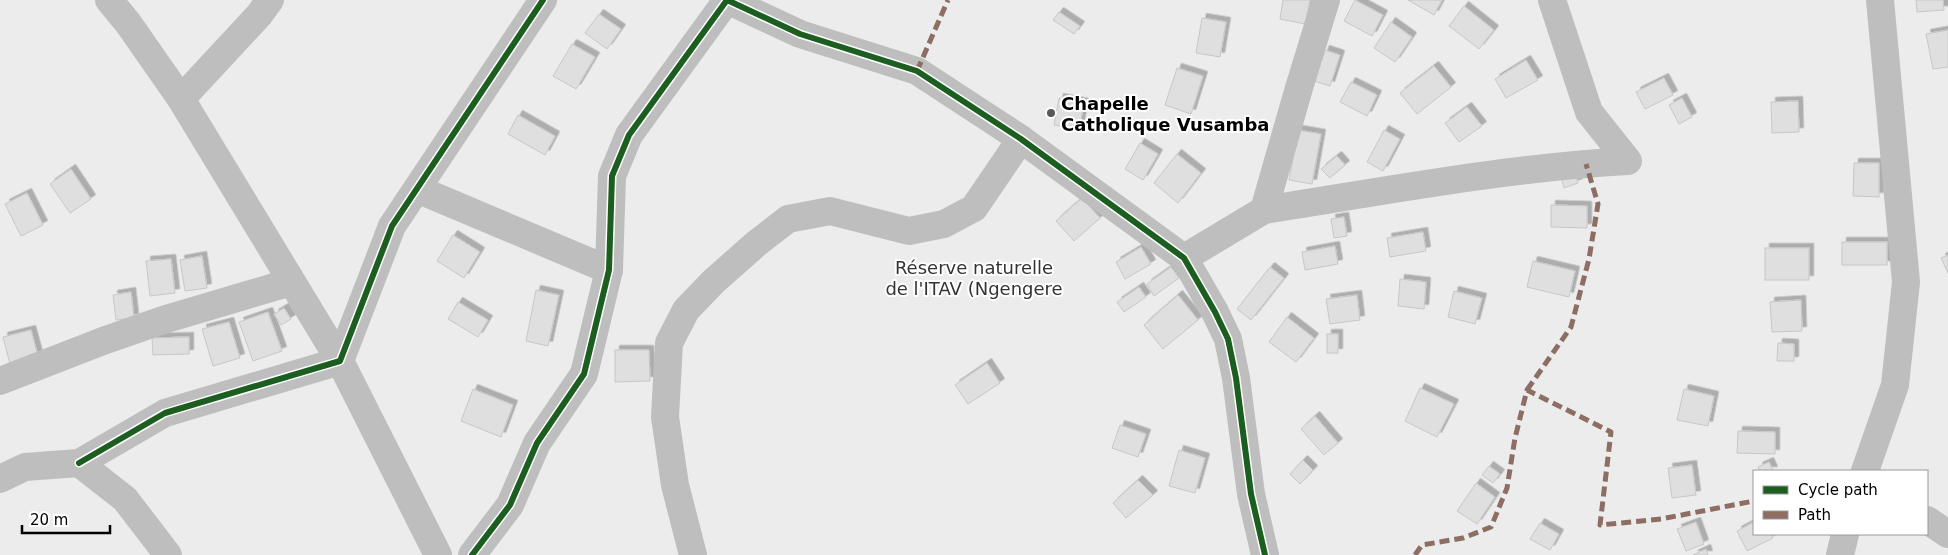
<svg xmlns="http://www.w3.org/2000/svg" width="1948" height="555" viewBox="0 0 1948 555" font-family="'DejaVu Sans',sans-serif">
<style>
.green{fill:#ececec;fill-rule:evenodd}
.building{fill:#dfdfdf;stroke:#c7c7c7;filter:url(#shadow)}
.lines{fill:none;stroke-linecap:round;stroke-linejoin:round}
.minor{stroke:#bebebe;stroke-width:28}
.quiet{stroke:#8d6e63;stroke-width:5;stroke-dasharray:10 5;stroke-linecap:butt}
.cycleway-casing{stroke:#fff;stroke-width:9}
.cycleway{stroke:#1b5e20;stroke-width:6}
.poi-dot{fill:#595959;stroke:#fff;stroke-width:2}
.labels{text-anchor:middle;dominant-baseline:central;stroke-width:4;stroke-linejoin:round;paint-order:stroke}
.poi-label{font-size:18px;font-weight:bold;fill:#000;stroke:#fff;text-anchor:start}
.park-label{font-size:18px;fill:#333;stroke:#fff}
</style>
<defs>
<filter id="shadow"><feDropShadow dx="4.5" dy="-4.5" stdDeviation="0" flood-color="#0004"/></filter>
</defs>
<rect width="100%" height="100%" fill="#fff"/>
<path class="green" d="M0 0H1948V555H0ZM1754 471H1927V534H1754Z"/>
<g class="building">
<polygon points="1283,0 1310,0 1305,24 1280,19"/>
<polygon points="1355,0 1383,15 1372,36 1344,21"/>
<polygon points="1408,0 1442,0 1434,15"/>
<polygon points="1916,0 1943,0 1944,10 1917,12"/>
<polygon points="1464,6 1494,30 1479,49 1449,26"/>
<polygon points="1059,12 1080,26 1074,34 1053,20"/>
<polygon points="599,14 621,29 607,49 585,33"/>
<polygon points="1202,18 1226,22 1220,57 1196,53"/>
<polygon points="1391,22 1412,37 1395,62 1374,48"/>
<polygon points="1948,30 1948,67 1933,69 1926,34"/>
<polygon points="572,44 595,57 576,89 553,76"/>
<polygon points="1325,50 1340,55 1330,86 1314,81"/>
<polygon points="1526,60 1538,80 1506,98 1495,79"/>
<polygon points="1434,66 1451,87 1417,114 1400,93"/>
<polygon points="1177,68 1203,76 1191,114 1165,105"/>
<polygon points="1664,78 1673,95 1645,109 1636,92"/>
<polygon points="1351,82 1377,95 1367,116 1340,102"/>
<polygon points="1059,98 1084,103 1079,130 1054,125"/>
<polygon points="1682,98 1692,117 1679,124 1669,105"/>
<polygon points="1798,101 1799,132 1772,133 1771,102"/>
<polygon points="1467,107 1482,126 1459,142 1445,123"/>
<polygon points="518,115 555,136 545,155 508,134"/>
<polygon points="1298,130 1321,134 1312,184 1289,180"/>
<polygon points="1384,130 1400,139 1383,171 1367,162"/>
<polygon points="1140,143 1158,154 1143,180 1125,169"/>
<polygon points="1177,154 1201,173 1178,203 1154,183"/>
<polygon points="1337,156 1345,165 1330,178 1321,169"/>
<polygon points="1854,163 1879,163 1879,197 1853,196"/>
<polygon points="71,169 91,199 70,213 50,184"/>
<polygon points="1575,172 1578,183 1564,188 1561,176"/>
<polygon points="27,193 43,225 21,236 5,204"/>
<polygon points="1082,198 1100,218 1074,241 1056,221"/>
<polygon points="1551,205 1587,206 1587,228 1551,227"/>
<polygon points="1344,217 1347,236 1334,238 1331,219"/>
<polygon points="1423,232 1426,251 1390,257 1387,238"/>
<polygon points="453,235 480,252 464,278 437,261"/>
<rect x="1842" y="242" width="45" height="23"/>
<polygon points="1335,246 1338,264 1305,270 1302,252"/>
<polygon points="1141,247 1151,264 1125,279 1116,262"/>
<rect x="1765" y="248" width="44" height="32"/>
<polygon points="1948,255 1948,273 1941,258"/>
<polygon points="202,256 207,288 185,291 180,260"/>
<polygon points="171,259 175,293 150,296 146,261"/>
<polygon points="1533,261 1575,271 1569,297 1527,287"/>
<polygon points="1171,267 1179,278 1154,296 1147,284"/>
<polygon points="1270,267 1284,278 1251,320 1237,309"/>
<polygon points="1400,279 1426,282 1424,309 1398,306"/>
<polygon points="1139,287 1146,297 1124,312 1117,302"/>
<polygon points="536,290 559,295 548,346 526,341"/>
<polygon points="1454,291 1482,298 1475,324 1448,317"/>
<polygon points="131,292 134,318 116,320 113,295"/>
<polygon points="1178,295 1198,320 1163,349 1144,325"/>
<polygon points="1357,295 1360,320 1330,324 1326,299"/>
<polygon points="1801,300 1802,331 1772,332 1770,302"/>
<polygon points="458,302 488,320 478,337 448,319"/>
<polygon points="284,308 291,319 281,325 274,314"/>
<polygon points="268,312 282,351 253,361 239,322"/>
<polygon points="1287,317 1314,338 1296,362 1269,342"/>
<polygon points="229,322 240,358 213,366 202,329"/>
<polygon points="31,330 38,356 10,364 3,337"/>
<rect x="1327" y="334" width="11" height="19"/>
<polygon points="189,337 189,354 153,355 152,338"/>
<polygon points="1778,343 1794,344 1794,361 1777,361"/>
<polygon points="615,350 649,350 650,381 615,382"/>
<polygon points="987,363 1000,383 968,404 955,385"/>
<polygon points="1420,388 1454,404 1437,437 1405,421"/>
<polygon points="473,389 513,405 501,437 461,421"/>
<polygon points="1684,389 1714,396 1708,426 1677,420"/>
<polygon points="1315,416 1338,443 1324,455 1301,429"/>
<polygon points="1120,425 1146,434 1138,457 1112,448"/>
<polygon points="1738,431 1775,432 1775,454 1737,453"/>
<polygon points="1179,450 1205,458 1195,493 1169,486"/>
<polygon points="1303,460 1313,470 1300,484 1290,474"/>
<polygon points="1769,462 1773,471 1760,471 1758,467"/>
<polygon points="1692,465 1696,495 1672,498 1668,468"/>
<polygon points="1489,466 1500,474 1493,483 1482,475"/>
<polygon points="1138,480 1153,495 1126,518 1113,503"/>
<polygon points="1476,483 1495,497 1477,524 1457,511"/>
<polygon points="1696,522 1704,544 1686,551 1677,529"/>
<polygon points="1754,522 1754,534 1771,534 1773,538 1747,551 1737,531"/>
<polygon points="1540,523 1559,534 1550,550 1530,539"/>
<polygon points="1706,549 1708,555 1693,555"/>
</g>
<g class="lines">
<g class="minor">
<polyline points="109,0 128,23 181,99 340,361 438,555"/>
<polyline points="181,99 259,15 270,0"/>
<polyline points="417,189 609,270"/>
<path d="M1264 210C1384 191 1505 168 1628 161L1589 112 1552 0"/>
<polyline points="1184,258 1264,210 1299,88 1326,0"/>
<polyline points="0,381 103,341 163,320 291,282"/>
<polyline points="79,463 165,413 340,361 392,226 543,0"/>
<polyline points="1865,471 1895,385 1906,282 1880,0"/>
<polyline points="0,479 25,467 79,463 125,499 168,555"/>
<polyline points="1927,520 1948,534"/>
<polyline points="472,555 510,505 537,443 584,374 609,270 612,176 629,135 727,0 800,34 917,71 1021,139 1184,258 1215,312 1228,339 1236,378 1251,494 1265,555"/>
<polyline points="693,555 675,485 665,417 669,343 686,310 714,281 757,243 788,219 830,211 909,231 944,224 974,208 1021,139"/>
<polyline points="1840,555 1845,534"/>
</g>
<g class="quiet">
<polyline points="917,71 948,0"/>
<polyline points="1527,390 1571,327 1589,259 1598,204 1586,164"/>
<polyline points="1415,555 1422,545 1463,538 1491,527 1507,488 1515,438 1527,390 1611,432 1600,525 1661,519 1754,501"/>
</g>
<g class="cycleway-casing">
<g id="cycleway">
<polyline points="79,463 165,413 340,361 392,226 543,0"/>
<polyline points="472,555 510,505 537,443 584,374 609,270 612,176 629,135 727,0 800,34 917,71 1021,139 1184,258 1215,312 1228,339 1236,378 1251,494 1265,555"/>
</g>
</g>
<use href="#cycleway" class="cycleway"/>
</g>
<circle class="poi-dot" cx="1051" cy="113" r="5"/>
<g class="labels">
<g class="poi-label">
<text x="1061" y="103">Chapelle<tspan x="1061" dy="21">Catholique Vusamba</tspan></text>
</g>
<g class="park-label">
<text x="974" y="267">Réserve naturelle<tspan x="974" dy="21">de l'ITAV (Ngengere</tspan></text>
</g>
</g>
<rect x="1753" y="470" width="175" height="65" fill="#ffffff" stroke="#999999"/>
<rect x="1763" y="486" width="25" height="8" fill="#1b5e20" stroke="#999999"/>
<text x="1798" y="495" font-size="15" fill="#000000">Cycle path</text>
<rect x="1763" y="511" width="25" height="8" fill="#8d6e63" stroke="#999999"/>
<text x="1798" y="520" font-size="15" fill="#000000">Path</text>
<path d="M22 525v8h88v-8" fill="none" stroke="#000000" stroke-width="2.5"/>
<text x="30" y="525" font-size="15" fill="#000000" stroke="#ffffff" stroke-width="4" paint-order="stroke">20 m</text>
</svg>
